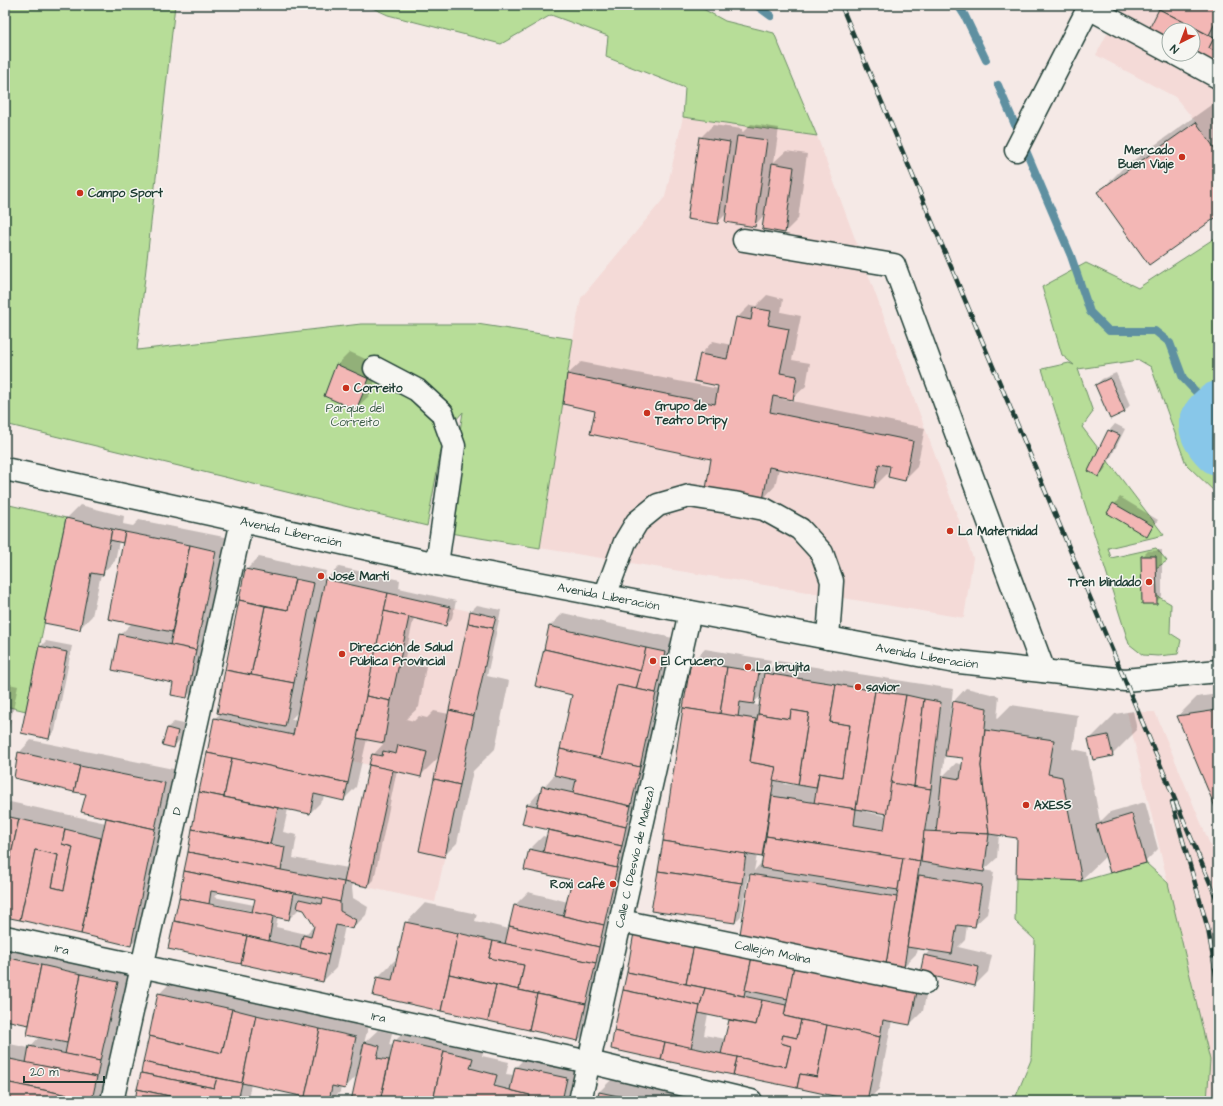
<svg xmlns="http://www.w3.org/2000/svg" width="1223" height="1106" viewBox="0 0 1223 1106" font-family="'Architects Daughter',sans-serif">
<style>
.built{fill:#f4dad7;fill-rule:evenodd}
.green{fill:#b7dd98;stroke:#6b8d66}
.shadow{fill:#0003;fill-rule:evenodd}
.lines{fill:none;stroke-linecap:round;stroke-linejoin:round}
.stream{stroke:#5e90a1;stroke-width:8}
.river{stroke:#88c7e9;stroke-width:48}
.building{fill:#f3b7b5;stroke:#1f3d34}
.minor-casing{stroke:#1f3d34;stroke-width:25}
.major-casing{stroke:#1f3d34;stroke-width:25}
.minor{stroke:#f6f6f2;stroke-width:22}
.major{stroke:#f6f6f2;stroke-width:22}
.rail-casing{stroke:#1f3d34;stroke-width:4.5}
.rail{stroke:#f6f6f2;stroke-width:3;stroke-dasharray:9;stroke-linecap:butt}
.poi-dot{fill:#c8321e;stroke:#f6f6f2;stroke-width:1.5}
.labels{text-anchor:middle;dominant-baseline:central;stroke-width:3;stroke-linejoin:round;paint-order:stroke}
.poi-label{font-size:12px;font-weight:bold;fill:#1f3d34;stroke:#f6f6f2;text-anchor:start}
.park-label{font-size:12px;fill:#3d5d48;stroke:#f6f6f2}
.street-label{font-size:12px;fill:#1f3d34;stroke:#f6f6f2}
</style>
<rect width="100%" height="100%" fill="#f5e9e6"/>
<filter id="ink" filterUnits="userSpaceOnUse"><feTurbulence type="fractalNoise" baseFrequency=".025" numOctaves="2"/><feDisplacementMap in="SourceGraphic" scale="8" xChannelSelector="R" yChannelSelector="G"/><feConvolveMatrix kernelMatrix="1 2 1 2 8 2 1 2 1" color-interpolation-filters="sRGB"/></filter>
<g filter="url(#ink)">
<g class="built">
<path d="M1122 5H1218V216L1149 265 1097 192 1196 122 1175 97 1096 55ZM1169 30H1193V54H1169Z"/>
<polygon points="683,117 817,136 973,558 964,618 540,548 573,339 581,298 665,197"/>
<polygon points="388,593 496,617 435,902 344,882 369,765 352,761"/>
<polygon points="1127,712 1155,712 1218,864 1218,1101 1207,1101 1210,1060"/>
</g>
<g class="green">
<polygon points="5,5 175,5 137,350 361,324 477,324 573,339 540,548 444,532 463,412 444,433 427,526 5,424"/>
<polygon points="366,5 696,5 725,21 774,33 817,136 683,117 685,88 606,57 608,36 551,15 501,44 388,15"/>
<polygon points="1218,236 1218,495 1186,464 1151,367 1139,360 1078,369 1093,412 1082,427 1164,535 1108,548 1111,558 1156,548 1167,561 1156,568 1157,596 1171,604 1170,633 1181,640 1178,654 1158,656 1143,655 1129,644 1042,369 1069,363 1074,365 1062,355 1042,287 1086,263 1138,288"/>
<polygon points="5,504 66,518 26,711 5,706"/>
<polygon points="1146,863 1168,883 1210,1060 1207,1101 1014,1101 1031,1060 1035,940 1015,921 1016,878 1082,881"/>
</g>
<g class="shadow">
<polygon points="1153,5 1218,5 1218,65 1193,30 1169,30 1161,9"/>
<polygon points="1218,100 1218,215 1099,192 1124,167"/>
<polygon points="751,124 779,128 774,162 786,151 807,154 798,219 785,232 765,214 754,226 727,213 718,222 700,138 713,125 742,129 742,133"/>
<polygon points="767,295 783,299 781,312 801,316 792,360 810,363 806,386 793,398 783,396 782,399 925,428 917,467 904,480 889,465 887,474 874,487 779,468 775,486 763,499 712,458 596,410 568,374 581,362 719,389 719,385 701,354 713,341 731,345 737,318 750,305 756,306"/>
<polygon points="350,352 381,366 369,396 356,408 337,365"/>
<polygon points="1116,373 1130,405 1124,412 1096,385 1102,379"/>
<polygon points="1115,424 1125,429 1105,469 1099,476 1109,431"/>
<polygon points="1120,497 1158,520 1146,536 1108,513"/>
<polygon points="80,505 124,516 123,524 133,526 139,520 229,538 199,684 186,697 175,682 120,635 132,623 124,542 119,541 115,561 101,574 92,616 79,629 45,623 67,518"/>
<polygon points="1162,550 1162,596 1156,602 1142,557 1148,551"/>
<path d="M259 557 326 571 321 596H323L326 579 339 567 400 580 399 588 456 601 452 618 446 625 414 617 404 662 426 666 419 707 406 719 414 721 419 716 427 718 434 711 449 714 471 611 477 605 501 610 487 676 509 681 495 749 473 771 457 843 444 856 440 756 421 775 397 770 374 880 368 886 353 883 352 888 353 898 368 907 366 915 353 928 345 926 336 968 323 981 169 948 215 718 221 713 218 712 246 570ZM299 711 297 720 291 719ZM367 739 385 742 373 755 348 868 293 858 297 835 283 832 288 809 310 813 323 800 324 795 343 800 356 787ZM220 891 256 899 254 905 214 897ZM183 898 257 912V914L183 900ZM300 908 305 909 315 925 306 934 276 927 278 916 289 919Z"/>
<polygon points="563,613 677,639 591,1027 578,1040 378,977 397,958 406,923 425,903 477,914 475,921 509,929 515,905 528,892 568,902 573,880 526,869 530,849 543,836 547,837 549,829 528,805 555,774 573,694 550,626"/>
<polygon points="46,641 72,646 55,731 49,738 40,647"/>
<path d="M705 649 771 660 769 670 778 661 953 689 948 732H950L954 701 966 688 999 696 997 719 1011 705 1078 715 1073 749 1087 752 1100 822 1110 812 1145 802 1158 849 1145 862 1106 856 1081 880 1018 837 999 834 997 858 984 870 994 872 987 914 974 926 967 925 965 940 958 947 992 955 988 972 975 985 930 975 923 1011 910 1024 892 1020 879 1089 867 1101 612 1048 636 928 649 915 741 934 751 872 748 876 741 916 735 922 692 662ZM762 695 760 706 752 704ZM945 754 964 757 963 765 956 763 942 777ZM785 781 802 784V786L784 784ZM866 810 888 813 887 816 866 812ZM757 855 763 856 762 862 754 871ZM918 948 931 950 925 955 921 972 894 966 895 965 904 966 917 953ZM708 1014 730 1019 726 1039 704 1035Z"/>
<polygon points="5,683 18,686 5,748"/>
<polygon points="1218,694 1218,806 1215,806 1178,716 1197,697"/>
<polygon points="1133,711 1137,730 1112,755 1090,739 1115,714"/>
<polygon points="174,722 184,724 180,740 174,746 164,744 167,728"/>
<polygon points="31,740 178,770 144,932 131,945 5,916 5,807 10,802 106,823 107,817 87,793 19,753"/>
<polygon points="5,942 130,969 101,1101 7,1101 7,1099 5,1098 5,1043 29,1048 40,1036 30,1024 5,1019"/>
<polygon points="172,981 369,1024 364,1043 378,1030 392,1033 389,1045 394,1046 395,1041 408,1028 485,1045 482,1056 509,1062 506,1074 514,1075 516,1067 529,1054 580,1066 572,1101 352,1101 358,1074 345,1088 341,1087 340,1092 331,1101 309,1101 306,1097 251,1084 248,1098 262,1101 136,1101 159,994"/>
<polygon points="612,1079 713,1101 598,1101 599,1092"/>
</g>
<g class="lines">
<g class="stream">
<polyline points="756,5 771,16"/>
<polyline points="958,5 965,16 986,60"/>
<polyline points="998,85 1071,256 1090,312 1109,331 1155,331 1170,343 1183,378 1198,394"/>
</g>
<path class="river" d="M1218 405C1196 421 1201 434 1218 451"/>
</g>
<g class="building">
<polygon points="1151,5 1218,5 1218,17 1209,35"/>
<polygon points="1159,9 1214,38 1209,48 1218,53 1218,66 1193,53 1193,30 1169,30 1169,40 1149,29"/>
<polygon points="1218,30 1218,53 1209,48"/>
<polygon points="1196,122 1218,153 1218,216 1149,265 1097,192"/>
<polygon points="737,136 767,140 755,227 725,222"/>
<polygon points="699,137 730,142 718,224 687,219"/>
<polygon points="772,163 794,167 785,233 762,229"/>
<polygon points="753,308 771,311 768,325 789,329 780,373 797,376 793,400 773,396 770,412 913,441 905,481 888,477 890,466 879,464 874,488 769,467 763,500 706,489 711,459 590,434 595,411 563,404 567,374 715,404 718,386 694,381 700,354 727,359 736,317 751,320"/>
<polygon points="336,364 369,379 356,410 324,396"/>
<polygon points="1110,378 1125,412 1110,419 1095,385"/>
<polygon points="1108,430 1120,435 1099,477 1088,471"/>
<polygon points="1113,503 1153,526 1147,537 1107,513"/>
<polygon points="66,518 112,529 103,575 91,573 80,630 44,623"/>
<polygon points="112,529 125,532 123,543 110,540"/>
<polygon points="125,532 190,545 172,632 108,619"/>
<polygon points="190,545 216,551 196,650 170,645"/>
<polygon points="1141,556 1156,556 1157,604 1142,604"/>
<polygon points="245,569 295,579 288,610 239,600"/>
<polygon points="295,579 314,583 294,683 251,675 265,606 288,610"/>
<polygon points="325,579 388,593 348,783 207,753 214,718 293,735"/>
<polygon points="388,593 450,607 446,626 384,611"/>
<polygon points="239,600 265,606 251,675 225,670"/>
<polygon points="384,611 409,617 391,701 366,696"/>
<polygon points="470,611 496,617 493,628 468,623"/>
<polygon points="468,623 493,628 474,716 449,710"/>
<polygon points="549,626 646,648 641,671 544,649"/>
<polygon points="119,634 196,650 187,698 171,695 173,683 112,670"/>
<polygon points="39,646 67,652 49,739 21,733"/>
<polygon points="646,648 665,652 656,693 636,689"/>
<polygon points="544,649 641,671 636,689 617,685 600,759 560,749 572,695 535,686"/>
<polygon points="691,661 727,667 720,714 683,708"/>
<polygon points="727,667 759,672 754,704 740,702 738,717 720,714"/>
<polygon points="225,670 294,683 285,727 217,713"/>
<polygon points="764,673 836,684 830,722 850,725 842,777 819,773 816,788 798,785 809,713 791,710 790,719 758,714"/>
<polygon points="836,684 875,691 856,809 814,803 819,773 842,777 850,725 830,722"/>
<polygon points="617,685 656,693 640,767 600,759"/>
<polygon points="875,691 906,695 887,814 856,809"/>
<polygon points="906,695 924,699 914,787 891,783"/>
<polygon points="366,696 391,701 384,743 357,738"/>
<polygon points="924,699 941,702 931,789 914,787"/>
<polygon points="953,701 987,708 981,766 989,834 936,832 942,776 960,779 963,758 945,756"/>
<polygon points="683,708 756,719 750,762 776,767 762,857 663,841"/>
<polygon points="449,710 474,716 460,785 434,779"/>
<polygon points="791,710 809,713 798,785 773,780 776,767 750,762 758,714 790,719"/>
<polygon points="1218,710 1218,807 1215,807 1177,716"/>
<polygon points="167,728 178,731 174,748 162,745"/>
<polygon points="985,730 1054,740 1048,774 1062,777 1082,881 1016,878 1017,838 989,834 981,766"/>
<polygon points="1108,735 1113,756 1093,760 1088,739"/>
<polygon points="398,745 427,752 421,777 369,765 372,754 382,756 383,751 396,754"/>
<polygon points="560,749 640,767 631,806 573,793 576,780 554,775"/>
<polygon points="18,752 80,766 74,792 14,778"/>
<polygon points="207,753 232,758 224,797 199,792"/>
<polygon points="232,758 348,783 344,801 314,794 310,814 224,797"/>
<polygon points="369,765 393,770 368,887 344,882"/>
<polygon points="80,766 165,783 155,829 81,812 86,794 74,792"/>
<polygon points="434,779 460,785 445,857 419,851"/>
<polygon points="891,783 931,789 920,861 766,836 772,796 856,809 854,825 884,830"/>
<polygon points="542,786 631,806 626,827 537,806"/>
<polygon points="199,792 278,808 270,844 192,829"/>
<polygon points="527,804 626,827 622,846 522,824"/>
<polygon points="1132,814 1146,863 1110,873 1096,825"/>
<polygon points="5,816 19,819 5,882"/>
<polygon points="106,818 155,829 131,946 81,934"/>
<polygon points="19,819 65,829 62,844 73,847 64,890 52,887 58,855 35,850 20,920 5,917 5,882"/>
<polygon points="65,829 101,838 81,934 20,920 35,850 58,855 52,887 64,890 73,847 62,844"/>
<polygon points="192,829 285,847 281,870 188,852"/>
<polygon points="548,830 622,846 617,868 543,852"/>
<polygon points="924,831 989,834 984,872 921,862"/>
<polygon points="766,836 903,858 898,890 761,868"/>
<polygon points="663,841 746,854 742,883 658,871"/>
<polygon points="529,849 617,868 604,925 563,916 572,880 524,870"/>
<polygon points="188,852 344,882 340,902 184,871"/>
<polygon points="903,858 920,861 904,967 886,964"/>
<polygon points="184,871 294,893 289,920 252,912 255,899 211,891 209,904 179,898"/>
<polygon points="658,871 742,883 735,923 651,911"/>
<polygon points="750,874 897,897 886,964 739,940"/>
<polygon points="919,875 982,885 975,927 957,925 952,954 907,947"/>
<polygon points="179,898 273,916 269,941 174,921"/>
<polygon points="323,898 340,902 340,911 356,920 353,929 336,925 329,955 300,948 303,935 311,937 314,926 304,910 297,908 299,899 322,904"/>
<polygon points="514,905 604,925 599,947 509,926"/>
<polygon points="174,921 247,936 241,964 168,949"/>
<polygon points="405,922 458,933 441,1011 373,996 377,977 392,980"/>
<polygon points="509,926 599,947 596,963 505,944"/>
<polygon points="635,927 695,940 686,984 627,972"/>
<polygon points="458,933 493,941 489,958 524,965 519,990 449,974"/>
<polygon points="247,936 329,955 323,982 241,964"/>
<polygon points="695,940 753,952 744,996 686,984"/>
<polygon points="493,941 596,963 586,1004 519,990 524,965 489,958"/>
<polygon points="753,952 795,961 788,999 745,990"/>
<polygon points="924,955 979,967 975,986 920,973"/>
<polygon points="5,957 41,965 29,1025 5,1020"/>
<polygon points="795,961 918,987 910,1025 883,1020 880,1037 784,1016"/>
<polygon points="41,965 81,974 67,1043 27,1035"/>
<polygon points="627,972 705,988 700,1006 623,990"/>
<polygon points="81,974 118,982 100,1061 65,1054"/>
<polygon points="449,974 496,985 488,1021 441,1011"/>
<polygon points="496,985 537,994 529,1030 488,1021"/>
<polygon points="705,988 762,1000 756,1025 698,1013"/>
<polygon points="623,990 700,1006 691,1048 614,1031"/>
<polygon points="158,993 232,1009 222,1053 149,1036"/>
<polygon points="537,994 586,1004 578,1041 529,1030"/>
<polygon points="762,1000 786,1005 784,1016 801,1020 797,1038 783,1035 781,1043 791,1046 786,1067 721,1054 729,1020 756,1025"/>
<polygon points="232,1009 256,1015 242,1083 143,1062 149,1036 222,1053"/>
<polygon points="256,1015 320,1029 305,1097 242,1083"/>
<polygon points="801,1020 827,1025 817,1077 800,1074 797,1088 733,1075 737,1057 786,1067 791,1046 781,1043 783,1035 797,1038"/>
<polygon points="827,1025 880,1037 867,1101 857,1101 797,1088 800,1074 817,1077"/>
<polygon points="320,1029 356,1037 345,1089 332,1086 329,1101 304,1101"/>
<polygon points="614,1031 665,1042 661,1060 611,1049"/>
<polygon points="394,1040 444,1051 433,1101 380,1101"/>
<polygon points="364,1042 380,1046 377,1058 389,1060 380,1101 351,1101"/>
<polygon points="665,1042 737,1057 733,1075 661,1060"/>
<polygon points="29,1046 100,1061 97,1077 26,1063"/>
<polygon points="444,1051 473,1058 470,1068 497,1075 494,1086 530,1095 529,1101 433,1101"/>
<polygon points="5,1058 97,1077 92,1100 5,1082"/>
<polygon points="143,1062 217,1078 214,1088 141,1073"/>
<polygon points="515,1067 567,1078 562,1101 529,1101 530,1095 510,1090"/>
<polygon points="141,1073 214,1088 217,1078 242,1083 238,1101 192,1101 137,1089"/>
<polygon points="5,1082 92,1100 6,1101"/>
<polygon points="137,1089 192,1101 135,1101"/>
<polygon points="599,1092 642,1101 597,1101"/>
</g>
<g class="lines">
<g class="minor-casing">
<g id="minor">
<polyline points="1089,8 1169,51"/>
<polyline points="1176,54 1218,77"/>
<polyline points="1016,150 1090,5"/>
<polyline points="744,240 894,265 1044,671"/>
<polyline points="375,368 417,390 442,413 454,446 437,564"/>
<polyline points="605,596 625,542 637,522 658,505 689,496 734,503 764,509 800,529 822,553 832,581 828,638"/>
<path id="s1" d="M621 921 925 983"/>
<path id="s2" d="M5 937 589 1062 751 1101"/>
<path id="s3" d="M112 1101 242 521"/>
<path id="s4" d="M580 1101 690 612"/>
</g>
</g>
<g class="major-casing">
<g id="major">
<path id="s5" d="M5 469 437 564 950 661 1125 680 1218 671"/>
</g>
</g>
<use href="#minor" class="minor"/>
<use href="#major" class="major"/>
<g class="rail-casing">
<g id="rail">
<polyline points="841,5 1218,902"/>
<polyline points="1172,802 1208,929 1218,986"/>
</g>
</g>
<use href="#rail" class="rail"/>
</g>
</g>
<g class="poi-dot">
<circle cx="1182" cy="157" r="4"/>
<circle cx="80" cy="193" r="4"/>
<circle cx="346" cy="388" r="4"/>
<circle cx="647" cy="413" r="4"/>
<circle cx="950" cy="531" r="4"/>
<circle cx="321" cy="576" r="4"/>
<circle cx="1149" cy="582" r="4"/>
<circle cx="342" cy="654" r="4"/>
<circle cx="653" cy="661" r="4"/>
<circle cx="748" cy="667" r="4"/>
<circle cx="858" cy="687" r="4"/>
<circle cx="1026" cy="805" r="4"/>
<circle cx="613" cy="884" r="4"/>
</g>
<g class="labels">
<g class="poi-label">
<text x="1174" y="150" text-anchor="end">Mercado<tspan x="1174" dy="14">Buen Viaje</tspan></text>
<text x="88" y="193">Campo Sport</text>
<text x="354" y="388">Correito</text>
<text x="655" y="406">Grupo de<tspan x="655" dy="14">Teatro Dripy</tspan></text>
<text x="958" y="531">La Maternidad</text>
<text x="329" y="576">José Martí</text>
<text x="1141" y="582" text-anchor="end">Tren blindado</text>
<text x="350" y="647">Dirección de Salud<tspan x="350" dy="14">Pública Provincial</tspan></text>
<text x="661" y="661">El Crucero</text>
<text x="756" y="667">La brujita</text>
<text x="866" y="687">savior</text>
<text x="1034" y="805">AXESS</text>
<text x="605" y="884" text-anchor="end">Roxi café</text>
</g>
<g class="park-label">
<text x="355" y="408">Parque del<tspan x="355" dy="14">Correito</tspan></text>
</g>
<g class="street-label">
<text stroke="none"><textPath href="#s5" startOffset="293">Avenida Liberación</textPath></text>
<text stroke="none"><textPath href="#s5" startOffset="617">Avenida Liberación</textPath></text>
<text stroke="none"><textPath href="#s5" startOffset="941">Avenida Liberación</textPath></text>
<text stroke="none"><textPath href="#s3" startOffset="297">D</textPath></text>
<text stroke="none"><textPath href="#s4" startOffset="250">Calle C (Desvío de Maleza)</textPath></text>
<text stroke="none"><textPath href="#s2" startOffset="58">1ra</textPath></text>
<text stroke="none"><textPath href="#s1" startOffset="155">Callejón Molina</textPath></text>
<text stroke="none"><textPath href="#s2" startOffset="382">1ra</textPath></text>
</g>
</g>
<rect width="1223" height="1106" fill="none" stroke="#f6f6f2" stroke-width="20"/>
<rect x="10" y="10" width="1203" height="1086" fill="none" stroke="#1f3d34" stroke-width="1.5" filter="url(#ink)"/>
<g transform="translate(1181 42) rotate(222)"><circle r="19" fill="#f6f6f2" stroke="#a0aca6"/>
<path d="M0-3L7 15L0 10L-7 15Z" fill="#c8321e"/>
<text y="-6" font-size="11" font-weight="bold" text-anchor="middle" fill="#1f3d34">N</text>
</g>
<path d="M24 1076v6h80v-6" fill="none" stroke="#1f3d34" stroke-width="2"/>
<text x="30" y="1076" font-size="12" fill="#1f3d34" stroke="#f6f6f2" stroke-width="3" paint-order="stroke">20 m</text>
</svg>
